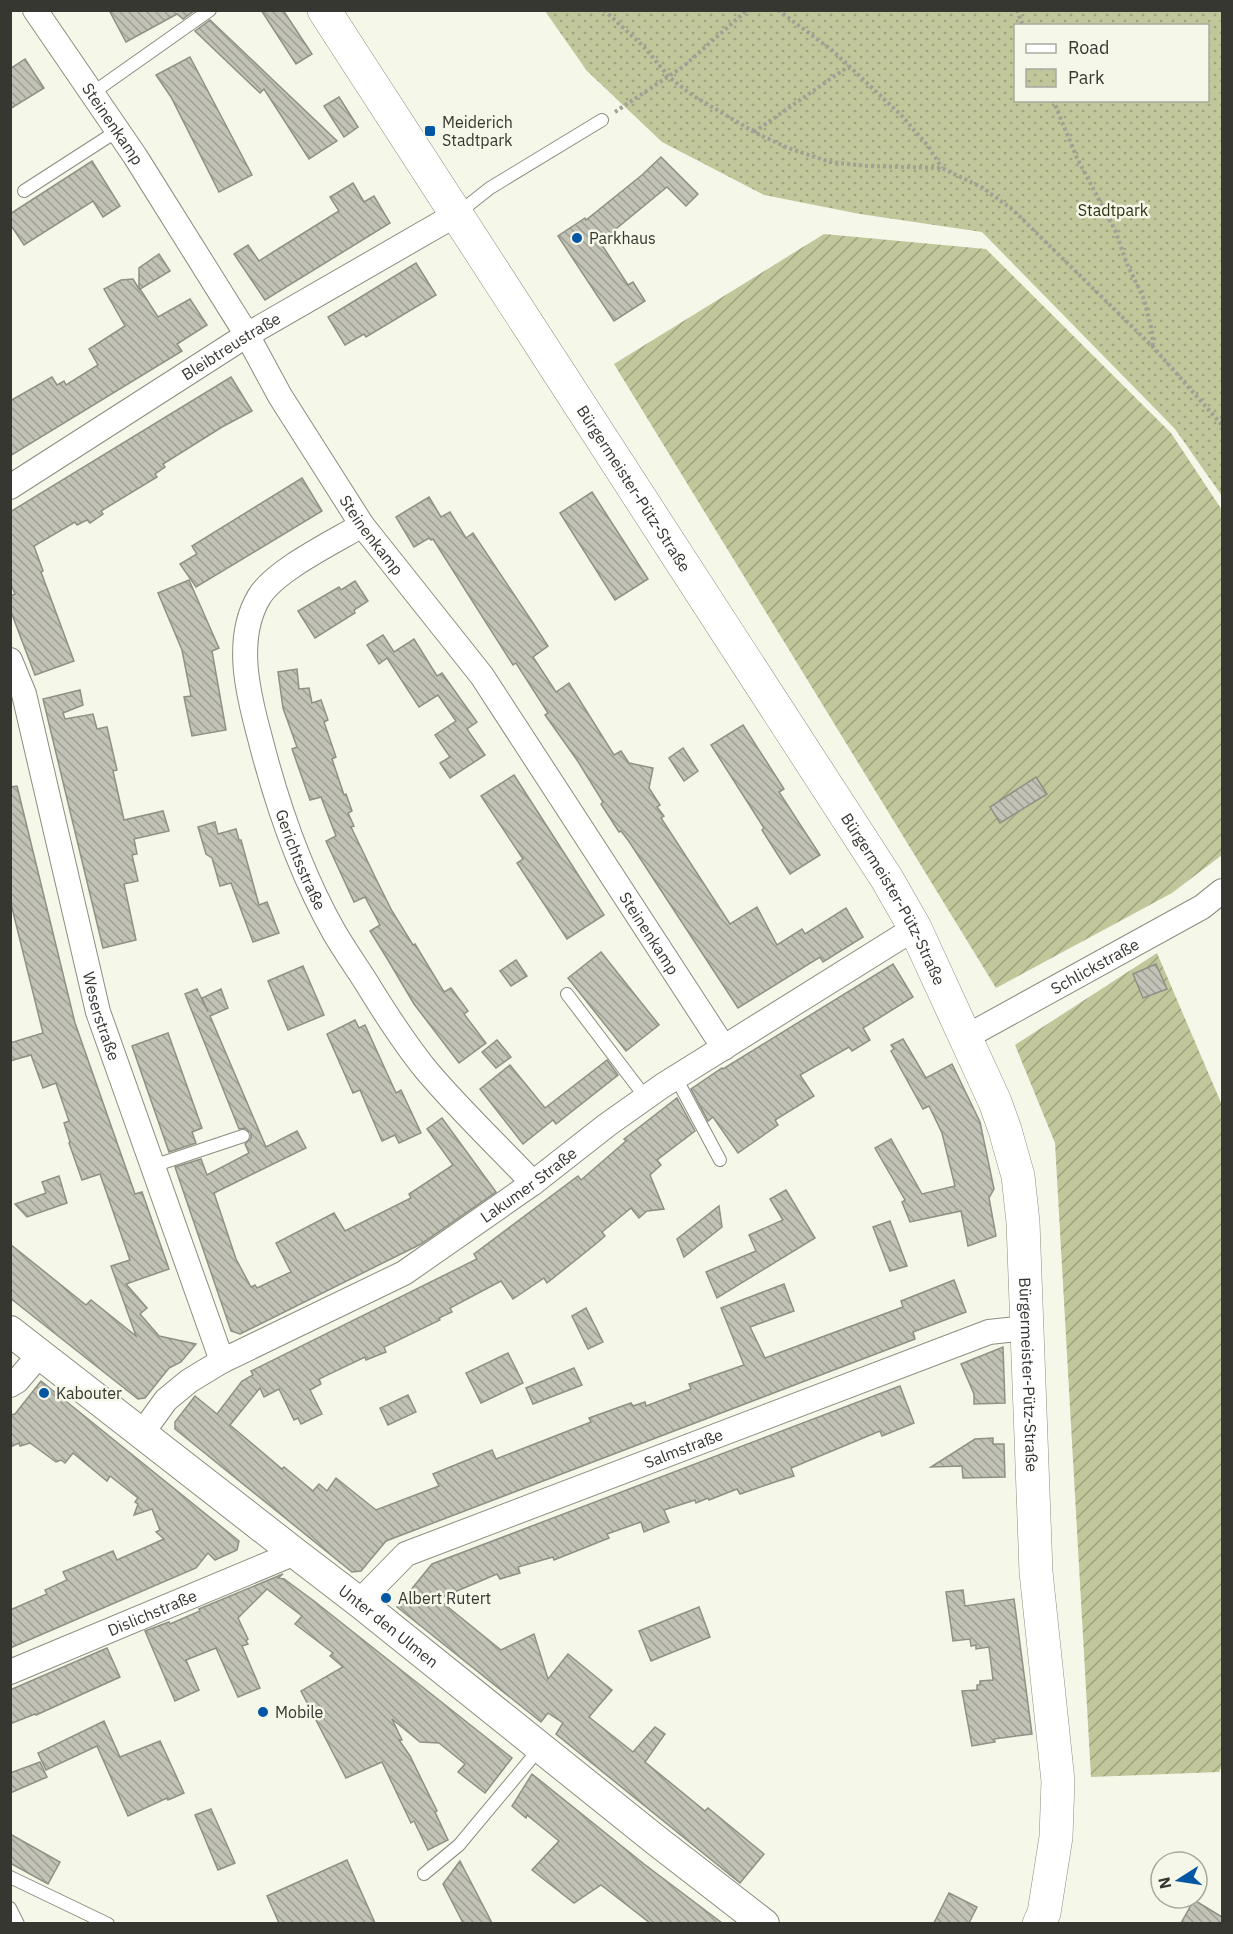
<svg xmlns="http://www.w3.org/2000/svg" width="1233" height="1934" viewBox="0 0 1233 1934" font-family="'IBM Plex Sans',sans-serif">
<style>
.park{fill:url(#park-dots);fill-rule:evenodd}
.garden{fill:url(#garden-furrows)}
.building{fill:url(#building-back-hatch);stroke:#8f9184;stroke-width:1.5}
.lines{fill:none;stroke-linecap:round;stroke-linejoin:round}
.service-casing{stroke:#8c8d80;stroke-width:14}
.minor-casing{stroke:#8c8d80;stroke-width:26}
.tertiary-casing{stroke:#8c8d80;stroke-width:32}
.secondary-casing{stroke:#8c8d80;stroke-width:34}
.path{stroke:#9fa196;stroke-width:4;stroke-dasharray:3 3;stroke-linecap:butt}
.service{stroke:#fff;stroke-width:12}
.minor{stroke:#fff;stroke-width:24}
.tertiary{stroke:#fff;stroke-width:30}
.secondary{stroke:#fff;stroke-width:33}
.poi-dot{fill:#0256a4;stroke:#f5f7e9;stroke-width:2}
.labels{text-anchor:middle;dominant-baseline:central;stroke-width:5;stroke-linejoin:round;paint-order:stroke}
.poi-label{font-size:16px;fill:#363731;stroke:#f5f7e9;text-anchor:start}
.street-label{font-size:16px;fill:#363731;stroke:#f5f7e9}
.park-label{font-size:16px;fill:#313314;stroke:#f5f7e9}
</style>
<defs>
<pattern id="park-dots" width="8" height="8" patternUnits="userSpaceOnUse" patternTransform="scale(1.5)"><rect width="8" height="8" fill="#c2c79b"/><path d="M2 2h.1M6 6h.1" fill="none" stroke="#9ea27f" stroke-width="1.8" stroke-linecap="round"/></pattern>
<pattern id="garden-furrows" width="10" height="10" patternUnits="userSpaceOnUse" patternTransform="scale(1.5)"><rect width="10" height="10" fill="#c2c79b"/><path d="M-1 1l2-2M0 10L10 0M9 11l2-2" fill="none" stroke="#9ea27f"/></pattern>
<pattern id="building-back-hatch" width="6" height="6" patternUnits="userSpaceOnUse" patternTransform="scale(1.5)"><rect width="6" height="6" fill="#c2c3b6"/><path d="M-1 5l2 2M0 0l6 6M5-1l2 2" fill="none" stroke="#9e9f95"/></pattern>
</defs>
<rect width="100%" height="100%" fill="#f5f7e9"/>
<path class="park" d="M545 11H1222V496L1175 429 982 232 860 214 764 195 662 142 587 71ZM1016 26H1208V100H1016Z"/>
<g class="garden">
<polygon points="824,234 986,249 1171,433 1222,510 1222,855 1172,893 996,988 614,364"/>
<polygon points="1157,953 1222,1105 1222,1766 1219,1772 1091,1777 1055,1143 1015,1045"/>
</g>
<g class="building">
<polygon points="109,10 195,10 183,19 177,14 126,42"/>
<polygon points="261,10 283,10 312,54 296,64"/>
<polygon points="210,20 273,80 337,141 309,159 264,89 260,93 195,31"/>
<polygon points="190,57 252,175 219,192 171,97 156,75"/>
<polygon points="25,59 44,88 10,109 10,69"/>
<polygon points="339,97 358,127 344,137 324,106"/>
<polygon points="661,157 698,194 686,206 667,187 600,242 628,285 633,282 645,301 614,321 558,236 585,218 586,220 642,175"/>
<polygon points="92,161 120,206 103,217 93,201 24,245 10,224 10,214"/>
<polygon points="353,183 364,202 374,196 390,223 265,300 234,254 248,245 259,261 278,249 339,211 330,197"/>
<polygon points="159,254 170,271 140,289 158,317 190,299 207,325 177,344 182,351 10,456 10,401 52,377 57,385 64,381 66,385 98,365 89,349 125,326 104,289 121,280 133,279 139,289 139,268"/>
<polygon points="416,263 436,295 366,337 364,334 345,345 328,317"/>
<polygon points="231,377 252,411 222,427 163,464 165,467 155,474 157,477 101,511 103,514 90,523 87,520 77,525 75,522 34,546 43,571 41,572 74,661 35,675 10,609 10,596 15,594 10,582 10,512"/>
<polygon points="302,478 322,511 196,587 180,564 197,554 192,546"/>
<polygon points="592,492 648,579 615,600 560,513"/>
<polygon points="429,497 441,517 450,512 466,538 473,533 533,623 548,646 533,657 556,692 569,683 614,755 621,751 629,763 653,768 649,788 660,805 657,807 664,816 661,818 730,924 757,907 777,945 802,929 805,934 846,908 863,937 823,962 820,957 738,1008 628,840 621,831 619,832 601,804 603,802 577,760 545,715 548,713 516,663 513,665 433,539 431,540 429,538 414,547 396,517"/>
<polygon points="189,580 219,648 212,651 226,730 192,736 184,697 191,696 182,650 158,593"/>
<polygon points="355,581 368,601 354,610 355,613 315,638 298,611 339,587 341,590"/>
<polygon points="383,635 394,652 414,639 437,676 442,673 477,722 467,729 485,755 450,778 440,763 450,757 435,735 456,721 438,695 419,707 387,658 379,664 367,645"/>
<polygon points="297,669 299,689 309,688 312,703 321,700 328,720 324,722 336,757 332,759 344,795 346,794 352,811 348,813 354,826 351,827 378,883 392,911 413,945 415,944 444,992 451,988 468,1011 464,1014 486,1043 459,1063 414,1004 388,960 370,931 380,925 365,897 354,902 326,841 336,836 321,797 310,800 292,749 297,747 283,708 278,672"/>
<polygon points="80,690 83,705 63,713 65,719 93,714 97,729 107,727 117,770 113,771 124,820 163,811 169,831 134,839 137,854 132,855 138,881 124,884 136,940 103,948 43,699"/>
<polygon points="743,725 784,789 779,792 820,855 790,874 762,830 764,828 711,745"/>
<polygon points="683,748 698,771 684,781 669,758"/>
<polygon points="514,775 604,915 567,939 517,863 523,859 481,796"/>
<polygon points="1036,777 1047,794 1000,823 990,807"/>
<polygon points="17,786 75,1023 135,1194 142,1192 169,1269 126,1284 147,1308 140,1314 159,1336 196,1344 181,1362 169,1368 145,1398 138,1399 10,1298 10,1244 86,1305 91,1300 136,1336 111,1266 130,1260 100,1174 82,1180 69,1143 70,1142 64,1123 69,1121 56,1083 43,1088 31,1055 10,1061 10,1043 43,1033 10,900 10,787"/>
<polygon points="215,822 218,834 236,829 239,840 241,840 259,905 267,902 279,933 253,942 231,883 220,886 212,858 206,854 198,827"/>
<polygon points="601,952 659,1025 626,1051 568,978"/>
<polygon points="516,960 527,976 511,986 500,971"/>
<polygon points="893,964 913,997 863,1028 870,1040 852,1051 849,1047 800,1075 814,1096 775,1120 778,1125 738,1153 713,1117 708,1121 691,1089 722,1068 723,1069"/>
<polygon points="1156,964 1167,989 1143,998 1133,974"/>
<polygon points="303,966 324,1015 288,1030 268,981"/>
<polygon points="197,989 208,1012 202,998 221,989 228,1008 210,1016 266,1147 297,1131 306,1148 214,1193 236,1259 251,1287 255,1285 257,1288 291,1272 276,1243 334,1213 345,1231 411,1198 409,1194 453,1165 427,1129 442,1118 496,1192 421,1244 240,1334 231,1331 175,1167 201,1159 207,1175 249,1153 245,1144 251,1138 251,1133 245,1128 239,1129 185,994"/>
<polygon points="355,1020 359,1028 365,1025 396,1093 401,1090 421,1133 399,1143 395,1135 382,1141 360,1090 353,1093 327,1034"/>
<polygon points="168,1033 202,1128 192,1132 196,1143 169,1152 132,1046"/>
<polygon points="903,1039 926,1078 952,1064 980,1122 994,1189 989,1198 996,1236 968,1246 961,1211 910,1222 902,1202 905,1200 875,1148 891,1139 922,1194 955,1186 942,1133 929,1106 923,1109 891,1051 894,1049 891,1045"/>
<polygon points="497,1040 511,1057 496,1068 482,1052"/>
<polygon points="607,1060 618,1075 556,1124 553,1120 523,1144 480,1089 510,1065 545,1108"/>
<polygon points="677,1098 695,1131 657,1160 661,1165 650,1175 664,1209 647,1211 639,1218 631,1208 602,1232 605,1236 597,1243 547,1283 544,1278 513,1299 501,1281 450,1308 452,1312 439,1318 440,1320 384,1347 386,1352 366,1360 365,1357 319,1379 321,1384 310,1390 322,1414 301,1424 298,1418 294,1420 279,1389 264,1397 260,1388 230,1425 282,1469 284,1467 313,1491 319,1484 327,1491 336,1478 376,1510 439,1486 433,1474 492,1450 496,1459 591,1422 589,1418 631,1403 633,1406 645,1402 646,1406 691,1389 689,1384 744,1365 721,1308 784,1284 794,1311 750,1327 765,1358 903,1307 901,1301 954,1280 966,1312 913,1332 915,1339 386,1541 361,1571 352,1572 175,1429 175,1422 195,1396 217,1414 242,1381 253,1375 251,1371 477,1259 474,1254 578,1176 581,1180 626,1141 624,1139"/>
<polygon points="59,1176 67,1203 27,1217 15,1204 46,1193 42,1182"/>
<polygon points="786,1190 815,1238 717,1298 706,1272 756,1251 749,1235 783,1220 770,1199"/>
<polygon points="719,1206 722,1227 684,1257 677,1239"/>
<polygon points="890,1221 907,1266 890,1271 873,1227"/>
<polygon points="586,1308 603,1342 588,1349 572,1316"/>
<polygon points="1003,1347 1005,1403 974,1404 974,1394 961,1364"/>
<polygon points="508,1353 523,1383 481,1403 466,1373"/>
<polygon points="574,1368 582,1385 533,1404 526,1388"/>
<polygon points="41,1381 239,1541 237,1550 215,1560 208,1553 196,1568 10,1648 10,1610 47,1594 45,1590 67,1580 63,1572 113,1551 117,1560 164,1539 156,1532 160,1530 152,1509 134,1515 138,1504 135,1502 138,1498 110,1476 107,1481 73,1453 65,1463 61,1460 56,1462 30,1443 20,1446 19,1443 10,1447 10,1415 15,1414"/>
<polygon points="900,1386 914,1423 882,1436 880,1431 791,1468 794,1476 778,1481 740,1494 737,1489 709,1500 708,1498 696,1503 695,1500 664,1510 669,1522 656,1527 644,1532 641,1522 607,1534 609,1538 554,1560 553,1557 518,1567 520,1573 500,1579 497,1574 438,1599 501,1650 534,1634 548,1679 568,1654 612,1690 589,1717 633,1752 655,1727 665,1734 645,1762 705,1811 708,1808 764,1854 740,1883 556,1734 563,1723 548,1713 541,1722 397,1607 432,1564"/>
<polygon points="408,1395 416,1412 388,1425 380,1408"/>
<polygon points="993,1438 993,1444 1004,1444 1005,1477 963,1478 962,1466 931,1467 975,1439"/>
<polygon points="283,1574 278,1578 284,1579 314,1601 512,1758 485,1793 458,1772 465,1764 439,1743 420,1742 392,1719 402,1740 399,1740 410,1756 437,1811 435,1812 448,1840 428,1850 414,1821 411,1823 382,1762 346,1778 301,1691 343,1667 330,1656 333,1653 295,1624 302,1616 267,1589 238,1618 248,1639 246,1641 248,1644 242,1646 260,1688 238,1697 216,1648 186,1660 199,1690 175,1701 145,1631 169,1622 170,1624 200,1611 199,1609"/>
<polygon points="963,1590 965,1606 1014,1599 1032,1734 994,1739 995,1742 972,1746 962,1691 977,1690 977,1685 980,1685 980,1681 993,1680 989,1647 976,1649 976,1645 971,1646 970,1639 953,1641 946,1592"/>
<polygon points="699,1607 710,1637 651,1661 639,1631"/>
<polygon points="107,1648 120,1677 36,1715 35,1714 10,1724 10,1690"/>
<polygon points="104,1721 120,1757 160,1741 184,1793 168,1800 167,1798 128,1816 97,1746 46,1770 38,1753"/>
<polygon points="40,1762 47,1777 10,1793 10,1773"/>
<polygon points="532,1774 644,1864 722,1923 650,1923 601,1885 574,1903 532,1870 559,1841 527,1815 526,1818 512,1806"/>
<polygon points="211,1809 235,1863 218,1870 195,1815"/>
<polygon points="10,1834 60,1862 48,1884 10,1863"/>
<polygon points="347,1860 375,1923 279,1923 267,1896"/>
<polygon points="460,1861 492,1923 463,1923 443,1884"/>
<polygon points="949,1893 977,1907 969,1923 934,1923"/>
<polygon points="1194,1900 1222,1917 1222,1923 1181,1923"/>
</g>
<g class="lines">
<g class="service-casing">
<g id="service">
<polyline points="91,94 210,10"/>
<polyline points="24,191 117,131"/>
<polyline points="457,214 490,188 602,120"/>
<polyline points="567,994 646,1098"/>
<polyline points="676,1078 720,1160"/>
<polyline points="153,1166 243,1136"/>
<polyline points="424,1874 459,1845 540,1748"/>
<polyline points="10,1877 108,1924"/>
<polyline points="10,1908 18,1924"/>
</g>
</g>
<g class="minor-casing">
<g id="minor">
<path id="s1" d="M35 10 135 156 247 335 280 396 362 525 482 676 724 1048"/>
<path id="s2" d="M10 487 247 335 457 214"/>
<path id="s3" d="M362 525C334 542 275 570 259 597 234 639 248 694 260 738 277 805 300 872 334 932 344 949 355 965 366 982 385 1013 404 1043 427 1071 460 1110 498 1146 533 1183"/>
<path id="s4" d="M10 660 24 694 98 1012 222 1361"/>
<path id="s5" d="M966 1037 1202 907 1222 891"/>
<polyline points="10,1385 17,1381 40,1354"/>
<path id="s6" d="M142 1433 166 1400 189 1381 222 1361 404 1273 533 1183 607 1125 662 1086 915 928"/>
<path id="s7" d="M359 1602 406 1554 989 1332 1026 1328"/>
<path id="s8" d="M10 1672 295 1553"/>
</g>
</g>
<g class="tertiary-casing">
<g id="tertiary">
<path id="s9" d="M10 1331 295 1553 359 1602 657 1841 764 1924"/>
</g>
</g>
<g class="secondary-casing">
<g id="secondary">
<path id="s10" d="M324 10 887 879 915 928 995 1102 1005 1130 1018 1176 1023 1222 1036 1572 1058 1781 1056 1837 1044 1913 1039 1924"/>
</g>
</g>
<g class="path">
<polyline points="604,10 645,48 669,77 692,95 754,132 788,148 830,162 868,166 942,168 983,188 1013,210 1153,347 1222,425"/>
<polyline points="778,10 833,51 901,115 928,146 942,168"/>
<polyline points="1017,10 1023,26"/>
<polyline points="1053,100 1077,158 1115,230 1127,264 1144,299 1152,331 1153,347"/>
<polyline points="615,112 684,66 747,10"/>
<polyline points="754,132 849,66"/>
</g>
<use href="#service" class="service"/>
<use href="#minor" class="minor"/>
<use href="#tertiary" class="tertiary"/>
<use href="#secondary" class="secondary"/>
</g>
<g class="poi-dot">
<rect x="424" y="125" width="12" height="12" rx="3"/>
<circle cx="577" cy="238" r="6"/>
<circle cx="44" cy="1393" r="6"/>
<circle cx="386" cy="1598" r="6"/>
<circle cx="263" cy="1712" r="6"/>
</g>
<g class="labels">
<g class="poi-label">
<text x="442" y="122">Meiderich<tspan x="442" dy="18">Stadtpark</tspan></text>
<text x="589" y="238">Parkhaus</text>
<text x="56" y="1393">Kabouter</text>
<text x="398" y="1598">Albert Rutert</text>
<text x="275" y="1712">Mobile</text>
</g>
<g class="street-label">
<text stroke="none"><textPath href="#s1" startOffset="138">Steinenkamp</textPath></text>
<text stroke="none"><textPath href="#s2" startOffset="262">Bleibtreustraße</textPath></text>
<text stroke="none"><textPath href="#s10" startOffset="570">Bürgermeister-Pütz-Straße</textPath></text>
<text stroke="none"><textPath href="#s1" startOffset="624">Steinenkamp</textPath></text>
<text stroke="none"><textPath href="#s3" startOffset="400">Gerichtsstraße</textPath></text>
<text stroke="none"><textPath href="#s10" startOffset="1056">Bürgermeister-Pütz-Straße</textPath></text>
<text stroke="none"><textPath href="#s1" startOffset="1110">Steinenkamp</textPath></text>
<text stroke="none"><textPath href="#s5" startOffset="147">Schlickstraße</textPath></text>
<text stroke="none"><textPath href="#s4" startOffset="368">Weserstraße</textPath></text>
<text stroke="none"><textPath href="#s6" startOffset="464">Lakumer Straße</textPath></text>
<text stroke="none"><textPath href="#s10" startOffset="1560">Bürgermeister-Pütz-Straße</textPath></text>
<text stroke="none"><textPath href="#s7" startOffset="364">Salmstraße</textPath></text>
<text stroke="none"><textPath href="#s8" startOffset="154">Dislichstraße</textPath></text>
<text stroke="none"><textPath href="#s9" startOffset="480">Unter den Ulmen</textPath></text>
</g>
<g class="park-label">
<text x="1113" y="210">Stadtpark</text>
</g>
</g>
<rect width="1233" height="1934" fill="none" stroke="#363731" stroke-width="24"/>
<rect x="1014" y="24" width="195" height="78" fill="#f5f7e9" stroke="#a9aa9f" stroke-width="1.5"/>
<rect x="1026" y="44" width="30" height="9" fill="#ffffff" stroke="#a9aa9f" stroke-width="1.5"/>
<text x="1068" y="54" font-size="18" fill="#363731">Road</text>
<rect x="1026" y="69" width="30" height="18" fill="url(#park-dots)" stroke="#a9aa9f" stroke-width="1.5"/>
<text x="1068" y="84" font-size="18" fill="#363731">Park</text>
<g transform="translate(1179 1880) rotate(258)"><circle r="28" fill="#f5f7e9" stroke="#a9aa9f" stroke-width="1.5"/>
<path d="M0-4.5L10 22L0 15L-10 22Z" fill="#0256a4"/>
<text y="-9" font-size="16" font-weight="bold" text-anchor="middle" fill="#363731">N</text>
</g>
</svg>
